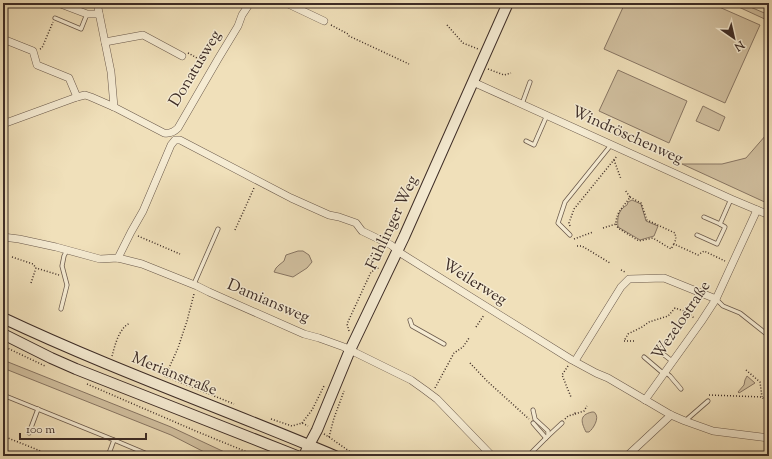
<svg xmlns="http://www.w3.org/2000/svg" width="772" height="459" viewBox="0 0 772 459" font-family="'Sorts Mill Goudy',serif">
<style>
.green{fill:#d2c1a1;stroke:#887664}
.lines{fill:none;stroke-linecap:round;stroke-linejoin:round}
.lane-casing{stroke:#6a594b;stroke-width:5}
.street-casing{stroke:#6a594b;stroke-width:8}
.secondary-casing{stroke:#3d2c26;stroke-width:12}
.path{stroke:#3d2c26;stroke-width:1.5;stroke-dasharray:1 2;stroke-linecap:butt}
.lane{stroke:#f5ebd2;stroke-width:3.5}
.street{stroke:#f5ebd2;stroke-width:7}
.secondary{stroke:#f5ebd2;stroke-width:10}
.labels{text-anchor:middle;dominant-baseline:central;stroke-width:3;stroke-linejoin:round;paint-order:stroke}
.street-label{font-size:16px;fill:#3d2c26;stroke:#f5ebd2}
</style>
<rect width="100%" height="100%" fill="#f0e0ba"/>
<filter id="stains"><feTurbulence type="fractalNoise" baseFrequency=".005" numOctaves="4"/><feColorMatrix values="0 0 0 0 .2 0 0 0 0 .09 0 0 0 0 .02 0 0 0 .5 -.17"/></filter>
<radialGradient id="worn" r=".72"><stop offset=".6" stop-color="#630" stop-opacity="0"/><stop offset="1" stop-color="#630" stop-opacity=".3"/></radialGradient>
<g class="green">
<polygon points="625,3 710,3 760,25 725,103 604,49"/>
<polygon points="730,3 741,3 769,15 769,21"/>
<polygon points="618,70 687,101 669,143 599,111"/>
<polygon points="703,106 725,117 719,131 696,121"/>
<polygon points="769,128 769,204 682,164 722,164 746,158 766,135"/>
<path d="M632 200 641 204 646 221 658 226 654 236 640 240 618 227C617 218 618 210 627 205L628 202Z"/>
<polygon points="298,251 303,251 309,255 312,262 307,268 293,277 274,272 276,268 279,265 284,261 286,255"/>
<polygon points="3,360 171,427 233,456 212,456 171,435 3,368"/>
<polygon points="747,376 755,383 739,393 738,392 744,385 745,380"/>
<path d="M592 412C593 412 595 412 595 413 600 418 593 429 589 432H586C581 422 579 415 592 412Z"/>
</g>
<g class="lines">
<g class="lane-casing">
<g id="lane">
<polyline points="55,18 81,29 87,14"/>
<polyline points="522,104 530,82"/>
<polyline points="526,141 534,145 547,115"/>
<polyline points="704,217 720,224"/>
<polyline points="570,235 558,223 565,202 611,145"/>
<polyline points="697,235 717,244 725,227 720,224 731,199"/>
<polyline points="194,284 218,229"/>
<polyline points="716,299 723,306 740,313 769,336"/>
<polyline points="61,309 67,285 62,266 64,256 67,250"/>
<polyline points="410,320 412,326 444,344"/>
<polyline points="663,346 661,350 663,354 672,361"/>
<polyline points="644,357 664,374"/>
<polyline points="665,372 670,376 681,389"/>
<polyline points="3,395 114,440 152,456"/>
<polyline points="685,421 708,401"/>
<polyline points="533,423 546,438"/>
<polyline points="29,433 38,409"/>
<polyline points="548,436 562,423"/>
<polyline points="108,456 114,440"/>
<polyline points="528,456 548,436 548,431 535,419 533,410"/>
</g>
</g>
<g class="street-casing">
<g id="street">
<polyline points="58,3 87,14 99,14"/>
<polyline points="97,3 111,72 114,107"/>
<polyline points="286,3 324,21"/>
<polyline points="3,39 33,51 37,65 69,78 77,97"/>
<polyline points="105,42 143,35 182,56"/>
<polyline points="473,82 731,199 769,215"/>
<path d="M3 124 77 97 85 95 91 97 114 107 164 133C170 134 174 132 178 128L218 59 238 26 242 15 250 3"/>
<polyline points="3,237 19,239 56,247 100,259 118,258 142,264 197,286 209,292 304,334 319,338 344,347 411,380 425,390 437,399 492,456"/>
<polyline points="118,258 131,232 143,211 171,145 175,140 180,140 291,198 329,215 339,217 356,223 362,231 391,245 402,254 572,360 596,373 608,378 671,415 685,421 713,431 769,438"/>
<polyline points="575,361 621,287 629,279 664,278 716,299"/>
<polyline points="645,400 701,322 716,299 757,210"/>
<polyline points="627,456 671,415"/>
</g>
</g>
<g class="secondary-casing">
<g id="secondary">
<path d="M3 318C111 369 224 409 335 456"/>
<polyline points="3,334 51,358 76,369 297,456"/>
<polyline points="304,456 309,445 317,430 350,350 404,237 508,3"/>
</g>
</g>
<g class="path">
<polyline points="331,25 348,34 349,36 409,64"/>
<polyline points="447,25 463,43 478,49"/>
<polyline points="40,49 42,48 53,22"/>
<polyline points="188,53 206,63"/>
<polyline points="488,69 504,75 511,73"/>
<polyline points="614,160 621,179"/>
<polyline points="630,197 641,203 647,220 675,233 676,239 674,244 698,255 704,251 725,261"/>
<polyline points="616,224 618,228 639,241 653,238 671,249 674,244"/>
<polyline points="570,226 569,223 574,209 617,156"/>
<path d="M603 228 616 224C616 211 624 207 630 197L625 190"/>
<polyline points="235,230 254,188"/>
<polyline points="138,236 180,254"/>
<polyline points="574,239 593,232"/>
<polyline points="577,246 582,246 610,263"/>
<polyline points="12,257 33,264 36,268"/>
<polyline points="621,270 625,272"/>
<polyline points="31,283 36,268 59,275"/>
<polyline points="476,327 484,315"/>
<polyline points="349,331 347,324 371,272 380,267"/>
<polyline points="634,341 624,341 628,334 642,327 649,322 668,316 675,308 687,312 694,318"/>
<polyline points="3,346 45,366"/>
<path d="M112 356C115 345 119 328 130 323"/>
<polyline points="470,363 487,381 529,419"/>
<polyline points="568,366 562,375 571,397"/>
<polyline points="746,370 760,382 762,397"/>
<polyline points="165,377 178,348 187,321 194,294"/>
<polyline points="167,377 234,404"/>
<polyline points="87,384 198,432 257,456"/>
<polyline points="435,388 454,353 463,347 469,338"/>
<polyline points="709,395 762,397 769,404"/>
<polyline points="575,414 584,411 587,406"/>
<polyline points="271,419 292,426 302,423 308,426"/>
<polyline points="565,419 568,416 575,414 575,411"/>
<polyline points="302,423 312,410 324,386"/>
<polyline points="324,434 329,437 349,451 360,456"/>
<polyline points="3,436 53,456"/>
<polyline points="329,437 334,418 344,391"/>
</g>
<use href="#lane" class="lane"/>
<use href="#street" class="street"/>
<use href="#secondary" class="secondary"/>
</g>
<g class="labels">
<g class="street-label">
<text transform="translate(196 69) rotate(-59)">Donatusweg</text>
<text transform="translate(627 136) rotate(24)">Windröschenweg</text>
<text transform="translate(393 223) rotate(-65)">Fühlinger Weg</text>
<text transform="translate(474 283) rotate(32)">Weilerweg</text>
<text transform="translate(268 302) rotate(23)">Damiansweg</text>
<text transform="translate(682 321) rotate(-56)">Wezelostraße</text>
<text transform="translate(174 375) rotate(22)">Merianstraße</text>
</g>
</g>
<rect width="772" height="459" fill="none" stroke="#f0e0ba" stroke-width="16"/>
<rect x="4" y="4" width="764" height="451" fill="none" stroke="#3d2c26" stroke-width="2"/>
<rect x="8" y="8" width="756" height="443" fill="none" stroke="#3d2c26"/>
<g transform="translate(734 38) rotate(146)" stroke="#f5ebd2" stroke-width="3" paint-order="stroke">
<path d="M0-3L7 15L0 10L-7 15Z" fill="#3d2c26"/>
<text y="-6" font-size="11" font-weight="bold" text-anchor="middle" fill="#3d2c26">N</text>
</g>
<path d="M20 433v6h126v-6" fill="none" stroke="#3d2c26" stroke-width="2"/>
<text x="26" y="433" font-size="12" fill="#3d2c26" stroke="#f5ebd2" stroke-width="3" paint-order="stroke">100 m</text>
<rect width="100%" height="100%" filter="url(#stains)"/>
<rect width="100%" height="100%" fill="url(#worn)"/>
</svg>
